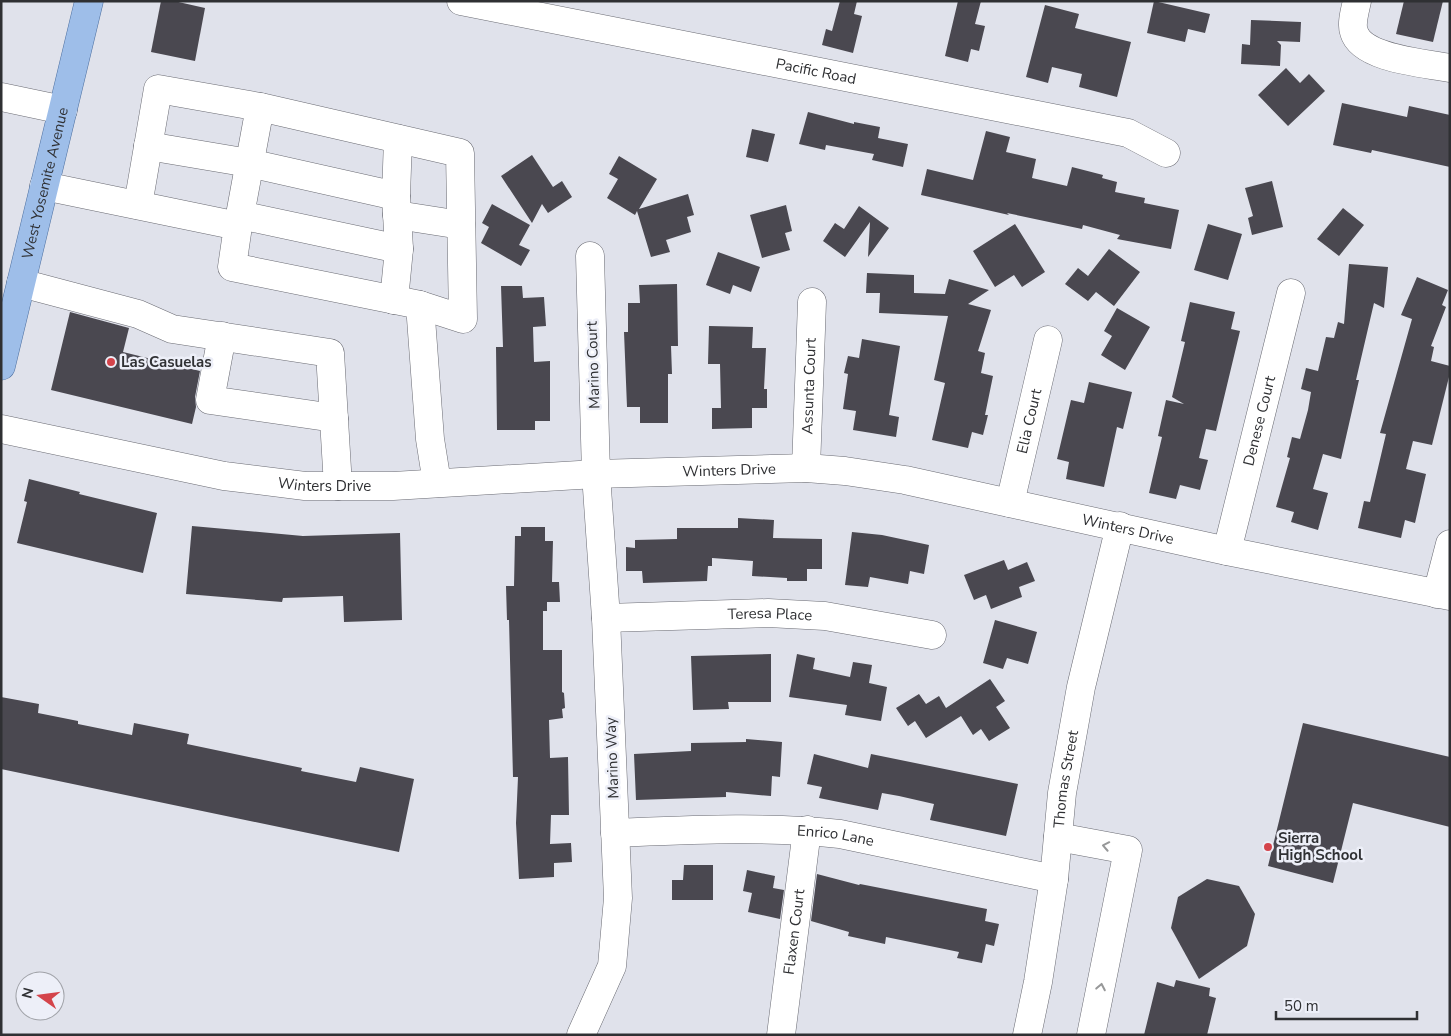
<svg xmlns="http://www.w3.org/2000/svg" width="1451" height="1036" viewBox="0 0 1451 1036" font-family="'Nunito Sans',sans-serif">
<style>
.building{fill:#4a4850}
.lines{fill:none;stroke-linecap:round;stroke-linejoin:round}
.minor-casing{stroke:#6a6b73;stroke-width:29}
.major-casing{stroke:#4e70a0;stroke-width:29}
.minor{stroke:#fff;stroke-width:28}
.major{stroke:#9ebee9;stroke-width:28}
.oneway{stroke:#979899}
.poi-dot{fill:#d4444b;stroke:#edeff8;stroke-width:2}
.labels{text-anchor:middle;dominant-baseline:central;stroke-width:5;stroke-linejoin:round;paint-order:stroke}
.street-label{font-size:15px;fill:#2f3033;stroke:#edeff8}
.poi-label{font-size:15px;font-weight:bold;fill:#2f3033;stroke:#edeff8;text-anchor:start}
</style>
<rect width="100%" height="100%" fill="#e0e2eb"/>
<g class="building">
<polygon points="161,1 174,1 205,8 195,61 151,52"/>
<polygon points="840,1 857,1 854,14 862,16 853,53 822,45 826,29 832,31"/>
<polygon points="958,1 981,1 975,24 985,26 979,51 971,49 968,62 945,56"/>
<polygon points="1154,1 1210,14 1205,33 1188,29 1185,42 1147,33"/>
<polygon points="1404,1 1443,1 1433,42 1396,34"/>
<polygon points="1045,5 1079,14 1075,28 1131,42 1117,97 1079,87 1082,74 1052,67 1048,83 1026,77"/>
<polygon points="1251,20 1301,22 1300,42 1277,41 1281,45 1280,66 1241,64 1242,44 1250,45"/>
<polygon points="1286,68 1300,83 1309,74 1325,91 1288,126 1258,95"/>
<polygon points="1342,103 1407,117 1409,106 1450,115 1450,167 1372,150 1371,153 1333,145"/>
<polygon points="808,112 854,124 854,122 880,127 878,138 908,144 903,167 872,160 874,154 826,145 825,150 799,144"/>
<polygon points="752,129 775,134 768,162 746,157"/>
<polygon points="986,131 1010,137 1006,152 1036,159 1032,178 1067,186 1072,167 1103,175 1102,178 1117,182 1115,192 1145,198 1144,203 1179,210 1171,249 1117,239 1120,235 1083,225 1082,229 1007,213 1009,215 921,195 927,169 973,180"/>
<polygon points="532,155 553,187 562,181 572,197 548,213 542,204 532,223 501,176"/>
<polygon points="619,156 657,179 639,209 688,194 694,215 687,217 691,232 666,240 670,252 651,257 637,211 635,215 607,198 618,179 609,174"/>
<polygon points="1272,181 1283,227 1252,235 1248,218 1253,216 1245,188"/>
<polygon points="492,204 530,225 519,245 530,250 521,266 481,243 489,227 482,223"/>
<polygon points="786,205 792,231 785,233 790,250 762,258 750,215"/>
<polygon points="859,206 889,228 868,257 870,222 845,257 823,241 835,223 844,229"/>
<polygon points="1343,208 1364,225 1339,256 1317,239"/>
<polygon points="1015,224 1045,272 1022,287 1014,275 995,287 973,251"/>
<polygon points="1208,224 1242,234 1228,280 1194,270"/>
<polygon points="1109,249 1140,272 1114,306 1096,292 1088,301 1065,284 1078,268 1088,276"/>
<polygon points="718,252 760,267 751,292 733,285 730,294 706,285"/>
<polygon points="1349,264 1388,267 1384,308 1374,303 1356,380 1359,380 1341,459 1323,454 1313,489 1328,493 1318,530 1291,522 1294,512 1276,507 1290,458 1287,457 1292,437 1300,439 1308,410 1311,392 1301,389 1306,368 1318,371 1326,337 1334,338 1338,322 1344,324"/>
<polygon points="867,273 914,275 914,293 945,294 949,279 989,290 968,304 991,310 978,351 985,353 981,373 993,376 985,415 988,415 983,435 972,432 968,448 932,440 945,383 934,380 948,316 879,313 880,293 866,293"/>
<polygon points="1417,277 1448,290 1442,305 1446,307 1431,346 1434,347 1431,361 1450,366 1450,373 1432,445 1413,441 1406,469 1426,474 1415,523 1405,520 1401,538 1358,528 1364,501 1370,502 1386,434 1380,433 1412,319 1401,315"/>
<polygon points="677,284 678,346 671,346 672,374 668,374 668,423 640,423 640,407 627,407 624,332 628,332 628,303 640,303 639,285"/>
<polygon points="501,286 522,286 523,298 544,297 546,326 533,327 534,362 550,361 550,421 535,421 535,430 497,430 496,347 503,347"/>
<polygon points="1190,302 1235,312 1231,329 1240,331 1216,431 1206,429 1199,458 1208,460 1200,490 1180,485 1176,499 1149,493 1162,437 1158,436 1166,400 1184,404 1172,397 1185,342 1181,341"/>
<polygon points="1117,308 1150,327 1125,370 1101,355 1112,336 1104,331"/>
<polygon points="70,312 129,328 123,352 200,371 195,397 196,407 192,424 51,390"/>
<polygon points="709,326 753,327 752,348 766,348 764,389 767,389 767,408 752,408 752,428 712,429 712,408 721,408 720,364 708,364"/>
<polygon points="862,339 900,346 889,415 899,417 896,437 853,430 856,411 843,409 848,374 844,373 848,356 859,358"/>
<polygon points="1089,382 1132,392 1123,429 1117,427 1104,487 1066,479 1069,462 1057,459 1071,400 1084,403"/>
<polygon points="29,479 80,492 79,494 157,513 143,573 17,543 27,502 24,501"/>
<polygon points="738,518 774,520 773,538 822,539 822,569 807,569 807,581 787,581 787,578 752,576 753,561 712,558 712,566 708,566 707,581 643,583 642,571 626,571 626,547 635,548 635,540 677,539 677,528 738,528"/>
<polygon points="192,526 303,536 400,533 402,620 344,622 343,596 283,598 282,602 186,594"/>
<polygon points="521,527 545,527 545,541 553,541 552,582 559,582 560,602 547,602 547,611 543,611 543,650 562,650 562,692 564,693 565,708 562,709 563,718 549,720 550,758 568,757 569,815 551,815 550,844 571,843 572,862 554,863 554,877 519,879 516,823 518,777 513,777 509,620 507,620 506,586 514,586 515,536 521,536"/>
<polygon points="852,532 882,535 929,545 924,574 910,571 908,584 870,577 868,587 845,585"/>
<polygon points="1004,560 1008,570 1027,562 1035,581 1019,587 1022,597 991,609 986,595 974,600 964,575"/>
<polygon points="995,620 1037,632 1028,664 1007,658 1003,669 983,663"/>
<polygon points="771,654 771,702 728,702 729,709 693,710 691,656"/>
<polygon points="797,654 815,658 813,669 850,677 853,662 872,665 869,683 887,687 881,721 845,715 847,705 789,697"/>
<polygon points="990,679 1005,701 996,707 1010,728 989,741 981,729 973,735 961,716 926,738 915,721 908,726 896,708 919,694 926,704 939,696 946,708"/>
<polygon points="1,697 39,704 38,713 78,721 78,724 132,735 134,723 189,734 187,744 302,768 301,771 356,782 360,767 414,779 399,852 1,769"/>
<polygon points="1303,723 1450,757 1450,827 1353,803 1333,883 1268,866"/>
<polygon points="746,739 782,742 780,777 772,776 771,796 726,792 726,797 636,800 634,754 691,751 691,743 746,742"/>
<polygon points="814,754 868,768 871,754 1018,784 1006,836 930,820 934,804 899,796 882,793 878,810 819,798 822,787 807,784"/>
<polygon points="684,865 713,865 713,900 672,900 672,880 683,880"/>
<polygon points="747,870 775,876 773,888 784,890 780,919 748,912 752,893 743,891"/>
<polygon points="817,874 859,885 860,884 987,909 985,921 999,924 994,946 986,944 982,963 957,958 959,952 886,937 885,944 848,936 849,932 811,921"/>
<polygon points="1207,879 1239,886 1255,914 1247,946 1199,979 1171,928 1178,897"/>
<polygon points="1176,980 1210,988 1209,996 1216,998 1207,1035 1144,1035 1157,982 1174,987"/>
</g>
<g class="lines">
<g class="minor-casing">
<g id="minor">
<path id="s1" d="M461 1 1128 133 1166 153"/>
<path d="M1357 1C1355 10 1351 24 1354 32 1362 59 1425 63 1450 68"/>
<polyline points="1,97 63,110"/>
<polyline points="148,146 249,163 396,196 399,249"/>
<polyline points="44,186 238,226 232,267 420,305 430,439 437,483"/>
<polyline points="396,196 398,139"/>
<polyline points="138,205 158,89 260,107"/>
<polyline points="240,215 399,249 394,300"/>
<polyline points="397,215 461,225"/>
<polyline points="238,226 260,107 460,153 463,319 420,305"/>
<polyline points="21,283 138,314 172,329 330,353 338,486"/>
<polyline points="222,336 210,400 334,418"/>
<path id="s2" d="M1 429 224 476 305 486H393L596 474 806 468 845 471 905 480 1227 551 1450 596"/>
<path id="s3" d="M806 468 812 302"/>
<path id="s4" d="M1010 503 1048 340"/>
<path id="s5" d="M1227 551 1291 293"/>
<polyline points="1437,594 1450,544"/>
<path id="s6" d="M606 618 768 613 825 616 932 635"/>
<path id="s7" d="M615 833C690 830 765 826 840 834L1054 879"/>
<polyline points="1058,837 1128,850 1091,1035"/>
<polyline points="581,1035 612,966 618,898 606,618 596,474 590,256"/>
<path id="s8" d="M781 1035 807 830"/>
<path id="s9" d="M1027 1035 1038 982 1054 879 1062 793 1081 687 1120 526"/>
</g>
</g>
<g class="major-casing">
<g id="major">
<path id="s10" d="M1 366 89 1"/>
</g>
</g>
<use href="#minor" class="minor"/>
<use href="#major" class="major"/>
</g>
<defs><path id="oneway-chevron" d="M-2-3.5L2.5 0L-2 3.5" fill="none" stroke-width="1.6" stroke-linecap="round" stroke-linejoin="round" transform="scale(1.25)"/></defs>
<g class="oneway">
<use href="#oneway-chevron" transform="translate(1106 846) rotate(-169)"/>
<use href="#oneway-chevron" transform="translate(1101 987) rotate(-79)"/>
</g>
<g class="poi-dot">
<circle cx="111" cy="362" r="5"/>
<circle cx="1268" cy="847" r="5"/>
</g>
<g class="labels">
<g class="street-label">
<text stroke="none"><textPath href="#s1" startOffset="362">Pacific Road</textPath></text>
<text stroke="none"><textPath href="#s10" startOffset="188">West Yosemite Avenue</textPath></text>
<text transform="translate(593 365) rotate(-92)">Marino Court</text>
<text stroke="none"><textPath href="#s3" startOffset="82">Assunta Court</textPath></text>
<text stroke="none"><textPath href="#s4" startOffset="84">Elia Court</textPath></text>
<text stroke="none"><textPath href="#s5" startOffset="134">Denese Court</textPath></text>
<text stroke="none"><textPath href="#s2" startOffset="734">Winters Drive</textPath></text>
<text stroke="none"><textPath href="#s2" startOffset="329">Winters Drive</textPath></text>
<text stroke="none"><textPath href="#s2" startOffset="1139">Winters Drive</textPath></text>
<text stroke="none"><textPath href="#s6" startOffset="164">Teresa Place</textPath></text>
<text transform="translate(612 758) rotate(-92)">Marino Way</text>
<text stroke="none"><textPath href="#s9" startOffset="259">Thomas Street</textPath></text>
<text stroke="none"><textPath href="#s7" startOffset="221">Enrico Lane</textPath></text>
<text stroke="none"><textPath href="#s8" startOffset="104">Flaxen Court</textPath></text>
</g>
<g class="poi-label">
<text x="121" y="362">Las Casuelas</text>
<text x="1278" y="838">Sierra<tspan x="1278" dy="17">High School</tspan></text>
</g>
</g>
<rect width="1451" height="1036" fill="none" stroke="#2f3033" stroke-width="5"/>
<g transform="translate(40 996) rotate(284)"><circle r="24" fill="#edeff8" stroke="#a1a3a9"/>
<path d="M0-4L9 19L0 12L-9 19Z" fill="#d4444b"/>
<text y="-8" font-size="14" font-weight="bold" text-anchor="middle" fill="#2f3033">N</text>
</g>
<path d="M1276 1011v8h141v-8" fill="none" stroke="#2f3033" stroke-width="2.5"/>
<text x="1284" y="1011" font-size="15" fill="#2f3033" stroke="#edeff8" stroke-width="4" paint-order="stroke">50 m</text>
</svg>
